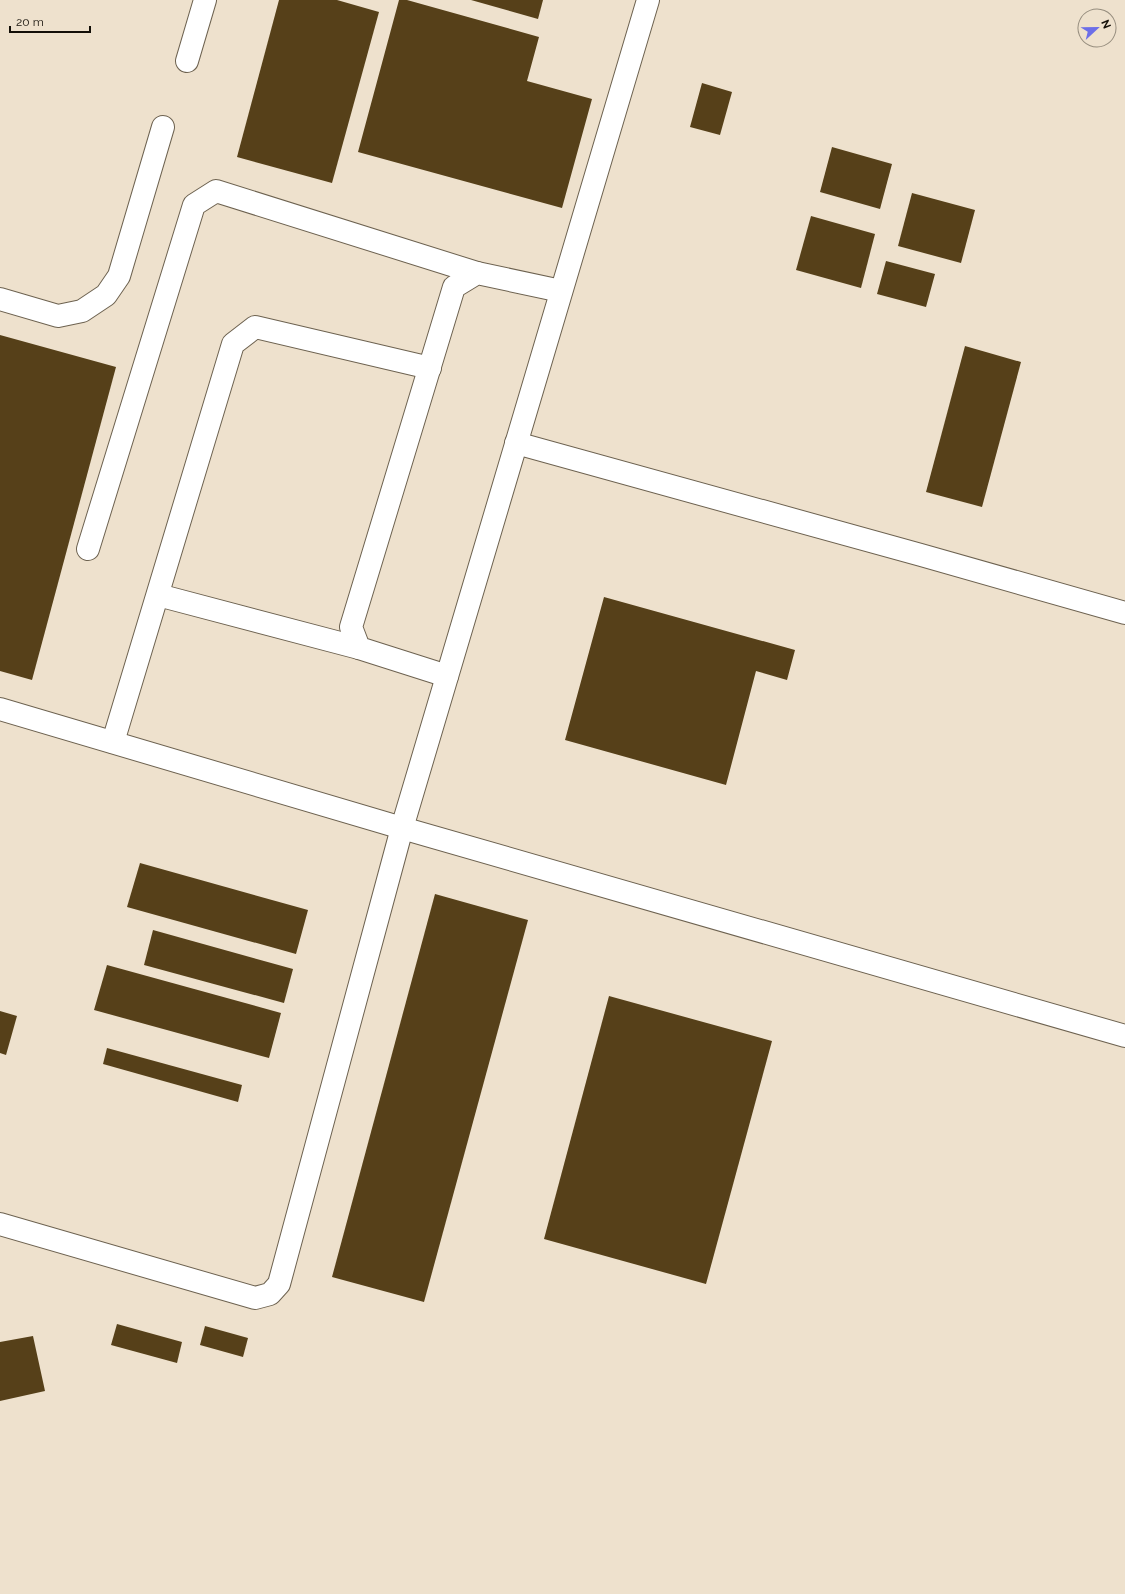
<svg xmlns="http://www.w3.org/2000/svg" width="1125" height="1594" viewBox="0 0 1125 1594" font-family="Raleway,sans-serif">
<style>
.building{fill:#564019}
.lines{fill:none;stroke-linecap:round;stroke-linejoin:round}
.minor-casing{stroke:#6d6250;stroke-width:24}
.minor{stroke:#fff;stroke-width:22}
</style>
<rect width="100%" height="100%" fill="#eee1cd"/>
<g class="building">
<polygon points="279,0 337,0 379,12 332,183 237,157"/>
<polygon points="399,0 407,0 539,37 527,81 592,99 562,208 358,152"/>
<polygon points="471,0 543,0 538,19"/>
<polygon points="702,83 732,92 720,135 690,127"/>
<polygon points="832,147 892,164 880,209 820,192"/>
<polygon points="912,193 975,210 961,263 898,246"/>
<polygon points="811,216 875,234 861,288 796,270"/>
<polygon points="886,261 935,274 926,307 877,294"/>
<polygon points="0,335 116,367 32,680 0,671"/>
<polygon points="965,346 1021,362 982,507 926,492"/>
<polygon points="604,597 795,650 787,680 756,671 726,785 565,740"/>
<polygon points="140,863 308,910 296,954 127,907"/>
<polygon points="435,894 528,920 424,1302 332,1277"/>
<polygon points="153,930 293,969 284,1003 144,965"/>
<polygon points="107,965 281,1013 269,1058 94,1010"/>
<polygon points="609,996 772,1041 706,1284 544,1239"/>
<polygon points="0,1011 17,1016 6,1055 0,1053"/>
<polygon points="107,1048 242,1085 238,1102 103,1064"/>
<polygon points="117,1324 182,1342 177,1363 111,1345"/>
<polygon points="205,1326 248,1338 243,1357 200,1345"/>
<polygon points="33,1336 45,1391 0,1401 0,1342"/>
</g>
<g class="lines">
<g class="minor-casing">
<g id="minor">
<polyline points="187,61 205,0"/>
<polyline points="0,299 58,316 82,311 106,295 119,276 163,127"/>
<polyline points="516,443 921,555 1125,613"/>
<polyline points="88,549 194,205 216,191 477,273"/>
<polyline points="158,595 359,648"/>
<polyline points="447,676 359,648 351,627 454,287 477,273 561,291"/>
<polyline points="0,709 402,828 1125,1036"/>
<polyline points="113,742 233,344 255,327 430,368"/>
<polyline points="0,1224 255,1298 270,1294 279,1284 402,828 648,0"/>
</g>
</g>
<use href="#minor" class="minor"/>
</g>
<g transform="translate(1097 28) rotate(68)"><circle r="19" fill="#eee1cd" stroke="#968d7e"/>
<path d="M0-3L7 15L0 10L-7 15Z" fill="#6c6ee8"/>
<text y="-6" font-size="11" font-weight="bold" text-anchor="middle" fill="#130f08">N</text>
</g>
<path d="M10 26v6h80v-6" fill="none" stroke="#130f08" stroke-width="2"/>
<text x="16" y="26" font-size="12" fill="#130f08" stroke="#eee1cd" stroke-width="3" paint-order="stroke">20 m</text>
</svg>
